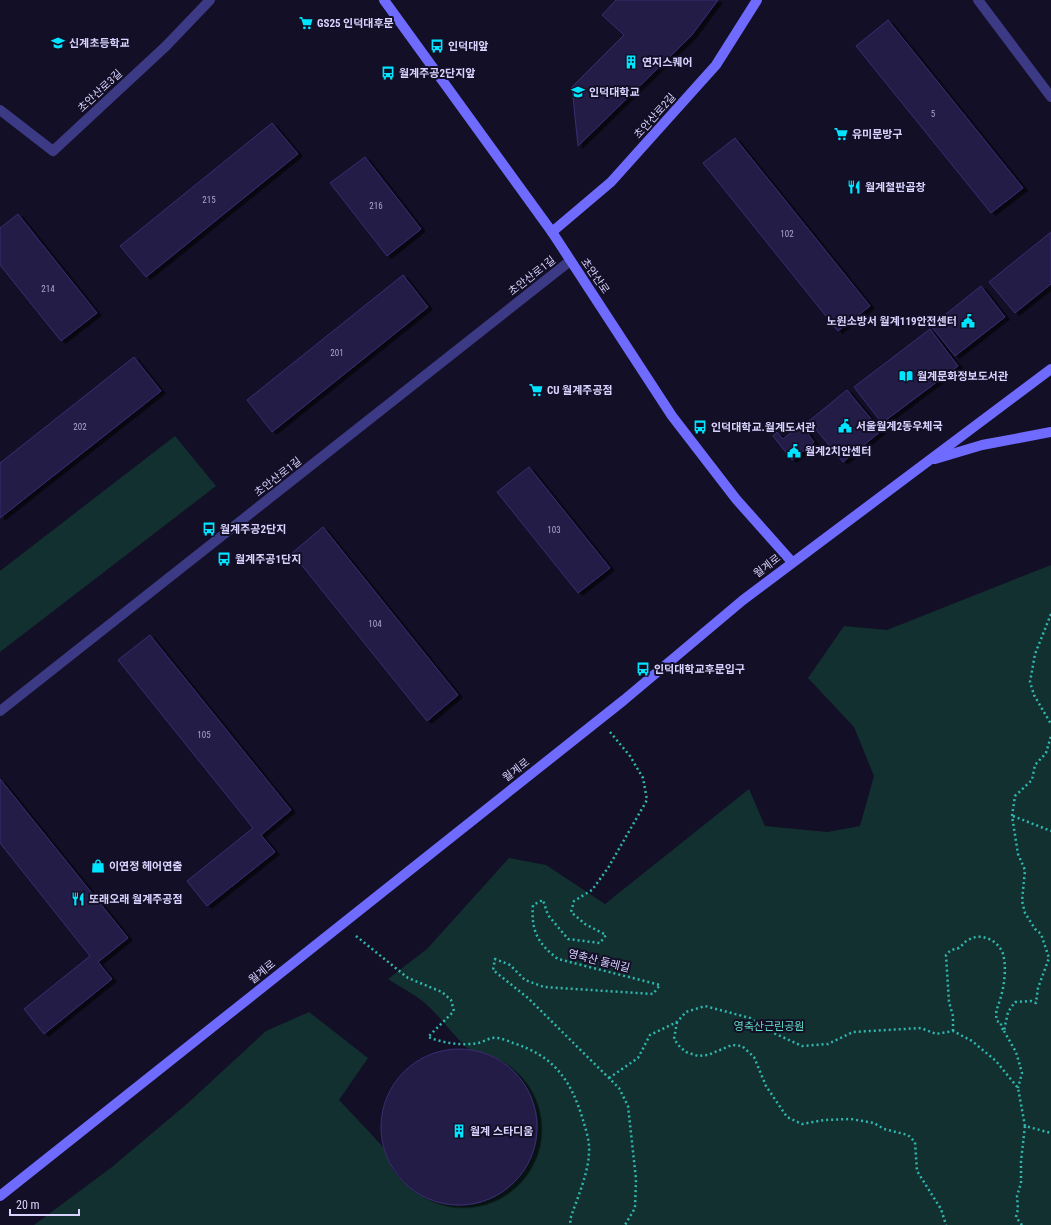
<svg xmlns="http://www.w3.org/2000/svg" width="1051" height="1225" viewBox="0 0 1051 1225" font-family="'Roboto Condensed','Noto Sans KR',sans-serif">
<style>
.green{fill:#12302f}
.building{fill:#241b47;stroke:#3b2d73;filter:url(#shadow)}
.lines{fill:none;stroke-linecap:round;stroke-linejoin:round}
.path{stroke:#2fb8b0;stroke-width:2.5;stroke-dasharray:2 3;stroke-linecap:butt}
.street{stroke:#3d3a85;stroke-width:10}
.secondary{stroke:#6f6bff;stroke-width:10}
.labels{text-anchor:middle;dominant-baseline:central;stroke-width:4;stroke-linejoin:round;paint-order:stroke}
.number-label{font-size:9px;fill:#aca6d1}
.poi-label{font-size:11px;font-weight:bold;fill:#d9d4ff;stroke:#130f26;text-anchor:start}
.street-label{font-size:11px;fill:#d9d4ff;stroke:#130f26}
.park-label{font-size:11px;fill:#5fe0c0;stroke:#130f26}
</style>
<defs>
<filter id="shadow"><feDropShadow dx="4.5" dy="2.5" stdDeviation="0" flood-color="#0009"/></filter>
</defs>
<rect width="100%" height="100%" fill="#130f26"/>
<g class="green">
<polygon points="175,436 216,486 0,652 0,571"/>
<path d="M1051 565V1225H34L112 1167 188 1103 266 1031 309 1012 368 1058 339 1100C353 1115 368 1130 382 1146 387 1152 388 1161 392 1168 399 1180 413 1192 426 1198 478 1221 536 1182 537 1126 537 1116 535 1104 530 1094 521 1077 506 1061 487 1054 481 1052 472 1052 467 1048 453 1035 442 1019 428 1006 417 995 401 988 388 979L427 949 509 858 546 865 605 904 749 789 765 826 827 832 860 826 874 776 854 727 808 678 844 626 887 630Z"/>
</g>
<g class="building">
<polygon points="616,0 718,0 691,36 578,146 572,87 624,35 602,15"/>
<polygon points="888,20 1023,188 991,213 856,46"/>
<polygon points="272,123 298,154 146,277 120,246"/>
<polygon points="735,138 870,306 838,331 703,163"/>
<polygon points="365,157 421,229 387,256 330,183"/>
<polygon points="18,214 97,313 61,341 0,265 0,228"/>
<polygon points="1051,232 1051,284 1015,313 989,282"/>
<polygon points="403,275 428,307 272,432 247,400"/>
<polygon points="981,286 1005,317 955,356 931,326"/>
<polygon points="930,329 958,366 882,423 854,387"/>
<polygon points="134,357 161,391 0,518 0,463"/>
<polygon points="847,390 881,431 843,462 809,421"/>
<polygon points="801,425 814,442 792,460 773,436 777,432 783,439"/>
<polygon points="529,467 610,568 578,593 497,492"/>
<polygon points="323,527 458,695 427,721 292,553"/>
<polygon points="150,635 291,810 261,835 275,852 207,906 187,881 253,828 118,660"/>
<polygon points="0,779 128,938 98,962 112,979 44,1034 24,1009 90,956 0,843"/>
<circle cx="459" cy="1127" r="78"/>
</g>
<g class="lines">
<g class="path">
<polyline points="1051,614 1035,654 1030,682 1034,695 1051,724"/>
<path d="M610 732 630 756 643 778 647 800 608 868 592 890 574 901 571 912 585 924 606 935 600 943 568 939 548 915 543 900 533 905C531 930 537 943 558 959L660 985 653 994 544 987 525 980 510 965 495 959 493 970 528 998 619 1088 628 1106 636 1179 635 1208 625 1225"/>
<polyline points="1013,816 1051,831"/>
<path d="M356 936 408 978 442 992 451 1000 454 1011 428 1037C443 1043 462 1046 478 1043 484 1042 490 1037 496 1038 501 1038 508 1041 513 1043 554 1056 571 1080 583 1120 586 1130 590 1142 589 1153 588 1175 577 1198 570 1220L571 1225"/>
<polyline points="677,1022 674,1039 680,1047 686,1052 698,1056 708,1055 732,1045 742,1046 754,1057 766,1086 787,1117 802,1124 824,1120 851,1119 874,1123 884,1129 908,1135 915,1142 917,1171 941,1209 946,1225"/>
<path d="M953 1031V1016L949 1002 946 955C951 949 953 950 959 948 962 946 964 942 968 940 981 932 998 940 1003 954 1007 968 1004 987 1000 1000 997 1009 995 1012 997 1021L1001 1023V1027L1004 1031 1008 1012 1015 1002 1031 1001 1036 1003 1038 988 1049 958 1041 934 1035 929 1025 913 1022 901 1025 870 1018 854 1012 816 1015 796 1032 780 1035 765 1046 753 1051 736"/>
<polyline points="1004,1031 1016,1052 1022,1073 1018,1088"/>
<polyline points="609,1078 638,1058 650,1035 677,1022 686,1012 705,1006 750,1018 765,1029 802,1046 828,1044 853,1032 921,1028 936,1034 953,1031 972,1041 996,1061 1018,1088 1025,1126 1051,1133"/>
<polyline points="1022,1225 1016,1217 1018,1209 1017,1196 1021,1183 1021,1161 1025,1126"/>
</g>
<g class="street">
<polyline points="978,0 1051,97"/>
<polyline points="0,110 53,151 166,46 210,0"/>
<polyline points="0,711 570,261"/>
</g>
<g class="secondary">
<polyline points="384,0 552,232 672,416 736,499 792,562"/>
<polyline points="552,232 611,182 716,65 757,0"/>
<polyline points="935,459 982,445 1051,432"/>
<polyline points="0,1196 624,700 743,600 1051,369"/>
</g>
</g>
<defs>
<g id="supermarket-bare" transform="scale(1.08)"><path d="M-6-5.5h2.5l.6 2H6L4.5 2H-2.5L-4.4-4H-6ZM-1.5 3.2a1.3 1.3 0 1 0 .1 0ZM3 3.2a1.3 1.3 0 1 0 .1 0Z" fill="#00e5ff" stroke="#130f26" stroke-width="2.5" paint-order="stroke"/></g>
<g id="school-bare" transform="scale(1.08)"><path d="M0-5L7-2L0 1L-7-2ZM-4 1L0 2.5L4 1V4Q0 6-4 4Z" fill="#00e5ff" stroke="#130f26" stroke-width="2.5" paint-order="stroke"/></g>
<g id="bus-bare" transform="scale(1.08)"><path d="M-5-6H5V4H4V6H2V4H-2V6H-4V4H-5ZM-3.5-4V0h7V-4ZM-3.5 1.2v1.5H-2V1.2ZM2 1.2v1.5H3.5V1.2Z" fill="#00e5ff" stroke="#130f26" stroke-width="2.5" paint-order="stroke"/></g>
<g id="building-bare" transform="scale(1.08)"><path d="M-4-6H4V6H1V3H-1V6H-4ZM-2.5-4.3h1.7v1.8h-1.7ZM.8-4.3h1.7v1.8H.8ZM-2.5-1h1.7V.8h-1.7ZM.8-1h1.7V.8H.8Z" fill="#00e5ff" stroke="#130f26" stroke-width="2.5" paint-order="stroke"/></g>
<g id="university-bare" transform="scale(1.08)"><path d="M0-5L7-2L0 1L-7-2ZM-4 1L0 2.5L4 1V4Q0 6-4 4Z" fill="#00e5ff" stroke="#130f26" stroke-width="2.5" paint-order="stroke"/></g>
<g id="restaurant-bare" transform="scale(1.08)"><path d="M-5-6h1v4h1v-4h1v4h1v-4h1v5L-1.5 .5V6h-2V.5L-5-1ZM5-6V6H3V1.5H1.5Q1.5-4 5-6Z" fill="#00e5ff" stroke="#130f26" stroke-width="2.5" paint-order="stroke"/></g>
<g id="civic-bare" transform="scale(1.08)"><path d="M-.6-6.5H3V-4.5H.6V-3L4-1V1h2V6H-6V1h2V-1L-.6-3ZM-1.2 2.5V6h2.4V2.5Z" fill="#00e5ff" stroke="#130f26" stroke-width="2.5" paint-order="stroke"/></g>
<g id="library-bare" transform="scale(1.08)"><path d="M-6-4Q-3-5.5-.7-3.5V5Q-3 3-6 4ZM6-4Q3-5.5 .7-3.5V5Q3 3 6 4Z" fill="#00e5ff" stroke="#130f26" stroke-width="2.5" paint-order="stroke"/></g>
<g id="shop-bare" transform="scale(1.08)"><path d="M-5-2.5h2.3a2.7 3.5 0 0 1 5.4 0H5L5.5 6h-11ZM-1.5-2.5h3a1.5 2.3 0 0 0-3 0Z" fill="#00e5ff" stroke="#130f26" stroke-width="2.5" paint-order="stroke"/></g>
</defs>
<g fill-rule="evenodd">
<use href="#supermarket-bare" x="306" y="23"/>
<use href="#school-bare" x="58" y="43"/>
<use href="#bus-bare" x="437" y="46"/>
<use href="#building-bare" x="631" y="62"/>
<use href="#bus-bare" x="388" y="73"/>
<use href="#university-bare" x="578" y="92"/>
<use href="#supermarket-bare" x="841" y="134"/>
<use href="#restaurant-bare" x="854" y="187"/>
<use href="#civic-bare" x="968" y="321"/>
<use href="#library-bare" x="906" y="376"/>
<use href="#supermarket-bare" x="536" y="390"/>
<use href="#civic-bare" x="845" y="426"/>
<use href="#bus-bare" x="700" y="427"/>
<use href="#civic-bare" x="794" y="451"/>
<use href="#bus-bare" x="209" y="529"/>
<use href="#bus-bare" x="224" y="559"/>
<use href="#bus-bare" x="643" y="669"/>
<use href="#shop-bare" x="98" y="866"/>
<use href="#restaurant-bare" x="78" y="899"/>
<use href="#building-bare" x="459" y="1131"/>
</g>
<g class="labels">
<g class="number-label">
<text x="933" y="114">5</text>
<text x="209" y="200">215</text>
<text x="376" y="206">216</text>
<text x="787" y="234">102</text>
<text x="48" y="289">214</text>
<text x="337" y="353">201</text>
<text x="80" y="427">202</text>
<text x="554" y="530">103</text>
<text x="375" y="624">104</text>
<text x="204" y="735">105</text>
</g>
<g class="poi-label">
<text x="317" y="23">GS25 인덕대후문</text>
<text x="69" y="43">신계초등학교</text>
<text x="448" y="46">인덕대앞</text>
<text x="642" y="62">연지스퀘어</text>
<text x="399" y="73">월계주공2단지앞</text>
<text x="589" y="92">인덕대학교</text>
<text x="852" y="134">유미문방구</text>
<text x="865" y="187">월계철판곱창</text>
<text x="957" y="321" text-anchor="end">노원소방서 월계119안전센터</text>
<text x="917" y="376">월계문화정보도서관</text>
<text x="547" y="390">CU 월계주공점</text>
<text x="856" y="426">서울월계2동우체국</text>
<text x="711" y="427">인덕대학교.월계도서관</text>
<text x="805" y="451">월계2치안센터</text>
<text x="220" y="529">월계주공2단지</text>
<text x="235" y="559">월계주공1단지</text>
<text x="654" y="669">인덕대학교후문입구</text>
<text x="109" y="866">이연정 헤어연출</text>
<text x="89" y="899">또래오래 월계주공점</text>
<text x="470" y="1131">월계 스타디움</text>
</g>
<g class="street-label">
<text transform="translate(100 91) rotate(-43)">초안산로3길</text>
<text transform="translate(655 116) rotate(-48)">초안산로2길</text>
<text transform="translate(532 276) rotate(-38)">초안산로1길</text>
<text transform="translate(595 276) rotate(55)">초안산로</text>
<text transform="translate(278 477) rotate(-38)">초안산로1길</text>
<text transform="translate(767 566) rotate(-38)">월계로</text>
<text transform="translate(516 770) rotate(-38)">월계로</text>
<text transform="translate(599 961) rotate(14)">영축산 둘레길</text>
<text transform="translate(262 972) rotate(-39)">월계로</text>
</g>
<g class="park-label">
<text x="769" y="1026">영축산근린공원</text>
</g>
</g>
<path d="M10 1209v6h69v-6" fill="none" stroke="#d9d4ff" stroke-width="2"/>
<text x="16" y="1209" font-size="12" fill="#d9d4ff" stroke="#130f26" stroke-width="3" paint-order="stroke">20 m</text>
</svg>
